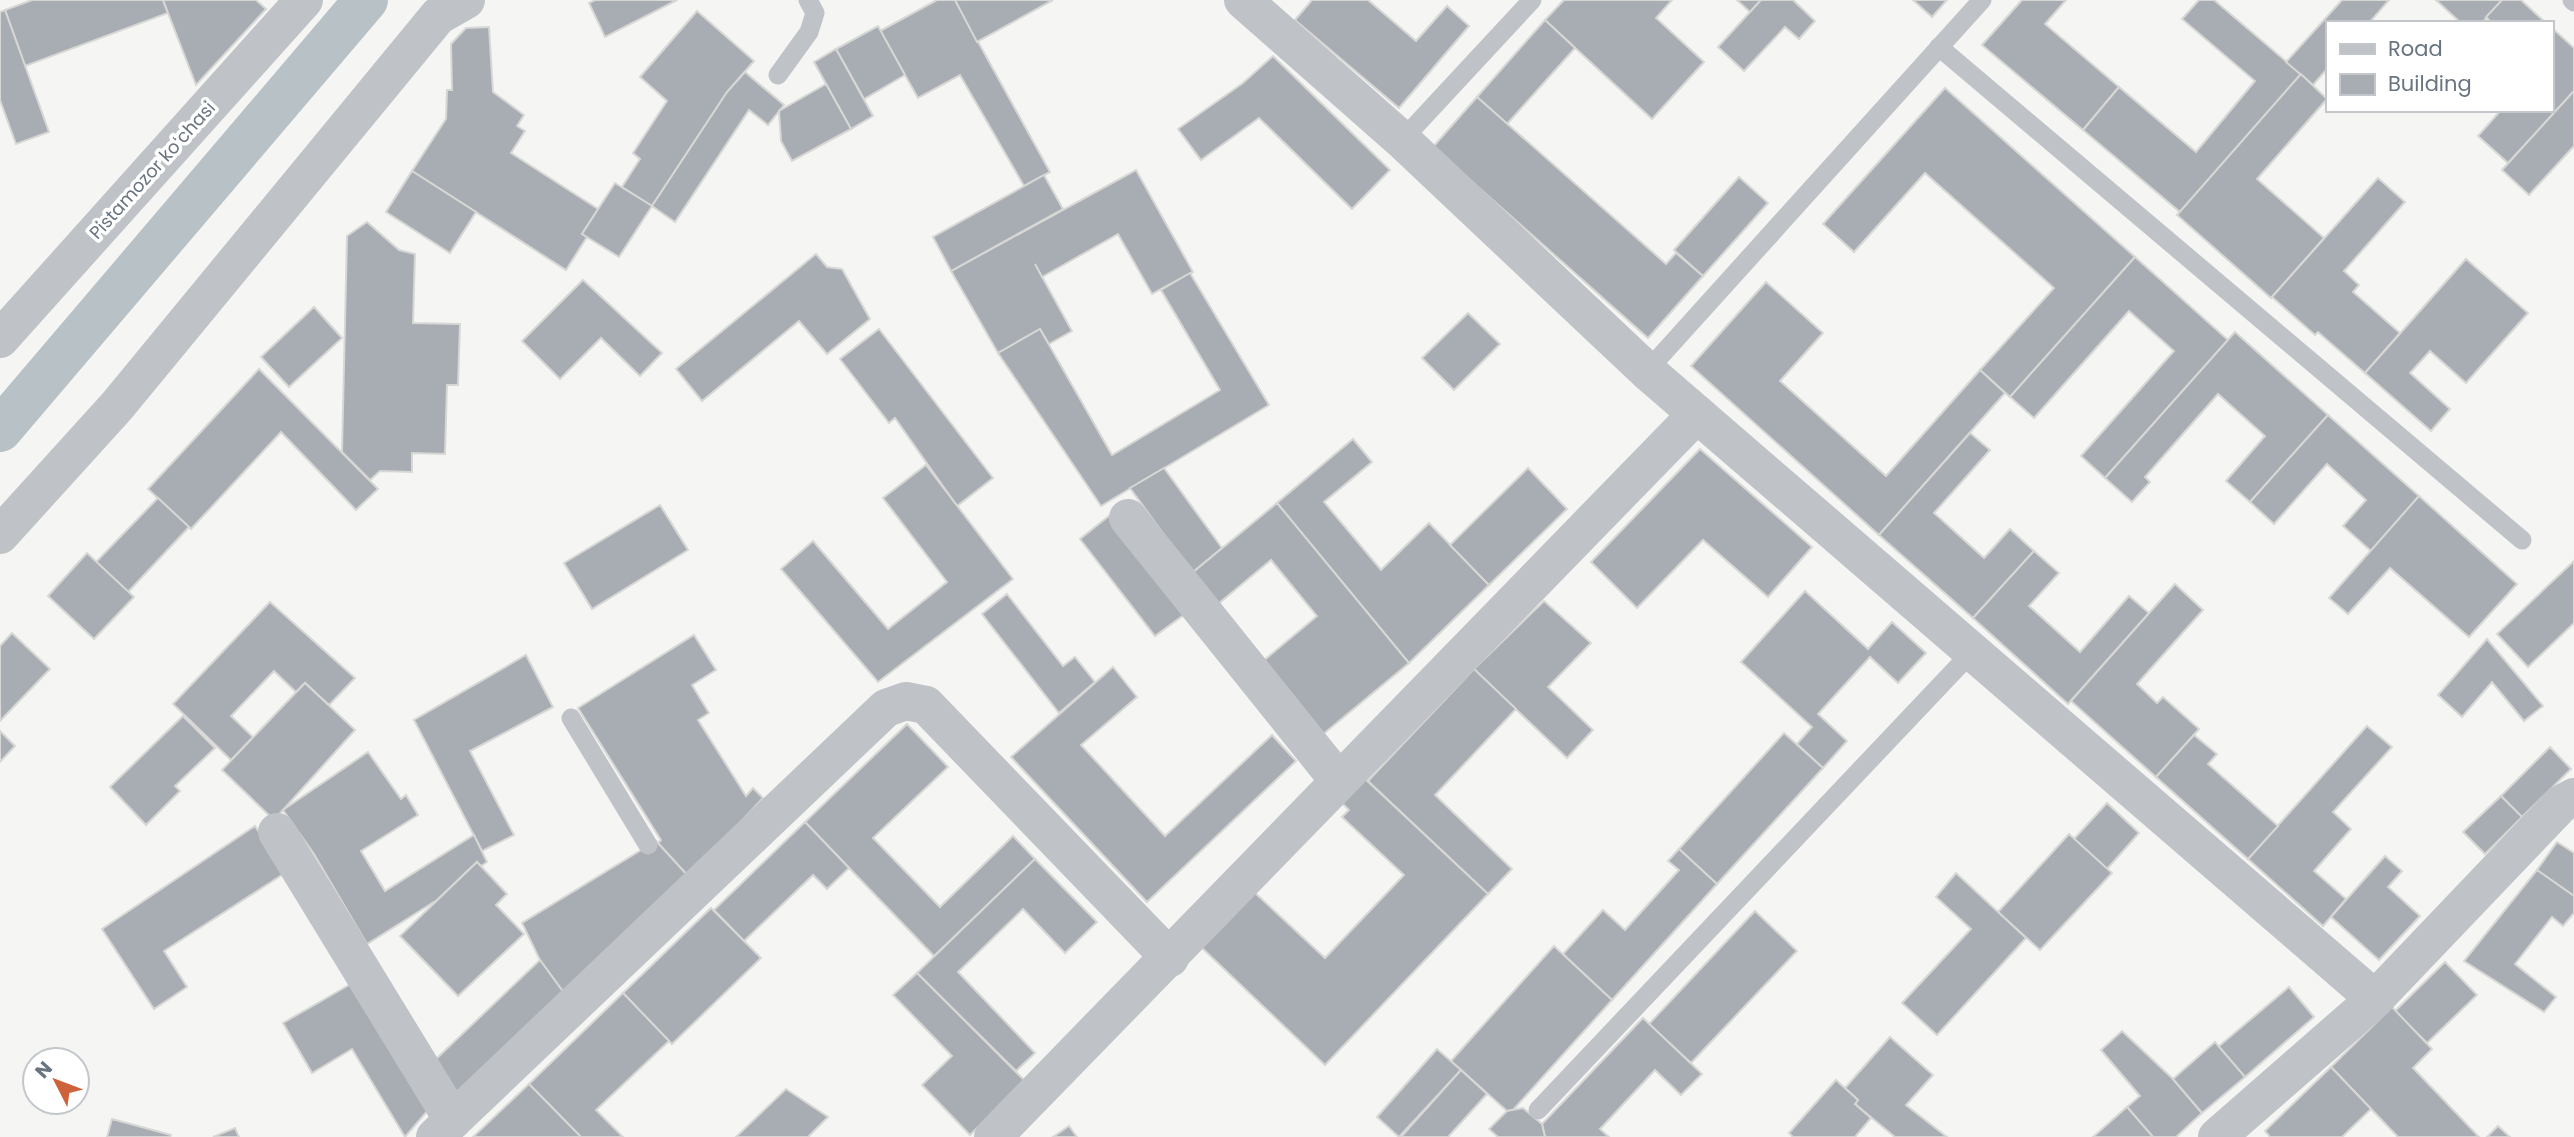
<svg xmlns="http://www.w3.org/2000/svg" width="2574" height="1137" viewBox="0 0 2574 1137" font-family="Poppins,sans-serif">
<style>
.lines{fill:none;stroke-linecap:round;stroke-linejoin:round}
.canal{stroke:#b8c1c5;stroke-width:44}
.building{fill:#a7adb2;stroke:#d7d7d5;stroke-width:2}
.lane{stroke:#bfc2c6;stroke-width:19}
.street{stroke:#bfc2c6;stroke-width:38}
.labels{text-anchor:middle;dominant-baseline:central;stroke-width:7;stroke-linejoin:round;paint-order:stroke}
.street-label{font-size:18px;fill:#687480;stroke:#fff}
</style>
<rect width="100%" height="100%" fill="#f5f5f3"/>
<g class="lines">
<polyline class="canal" points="0,430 366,0"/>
</g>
<g class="building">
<polygon points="32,0 163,0 168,13 25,66 5,10"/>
<polygon points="163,0 256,0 266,9 196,85"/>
<polygon points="595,0 677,0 605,37 589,3"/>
<polygon points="937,0 955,0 1050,172 1024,186 960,75 918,98 880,31"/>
<polygon points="955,0 1053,0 977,42"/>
<polygon points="1312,0 1368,0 1416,41 1447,6 1469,26 1399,108 1295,20"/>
<polygon points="1564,0 1672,0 1656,18 1704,62 1652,119 1545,20"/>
<polygon points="1737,0 1761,0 1750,12"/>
<polygon points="1761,0 1793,0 1815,21 1799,39 1785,27 1744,71 1718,47"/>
<polygon points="1913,0 1947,0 1932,17"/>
<polygon points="2022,0 2066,0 2045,24 2119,87 2083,130 1982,45"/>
<polygon points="2199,0 2214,0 2301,74 2180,212 2083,130 2119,87 2196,152 2255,81 2182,19"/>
<polygon points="2342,0 2389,0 2369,23 2327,23 2327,69 2313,85 2286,62"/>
<polygon points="2436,0 2502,0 2482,23 2461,23"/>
<polygon points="2502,0 2521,0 2546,23 2492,23 2486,17"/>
<polygon points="5,10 49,132 16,144 0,100 0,12"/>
<polygon points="697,11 754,61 727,92 652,206 622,187 640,159 633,153 667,101 640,77"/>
<polygon points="1545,20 1575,48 1507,124 1477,97"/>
<polygon points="878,26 905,75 864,99 836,49"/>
<polygon points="489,27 493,92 524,115 517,126 525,131 511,153 598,209 582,234 587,237 566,270 412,171 446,119 447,90 452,90 451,44 466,28"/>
<polygon points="2551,27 2574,48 2574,91 2508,163 2478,136 2501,110 2551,110"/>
<polygon points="836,49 873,116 851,129 814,62"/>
<polygon points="1273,56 1390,170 1352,209 1259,118 1201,160 1178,129 1243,83"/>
<polygon points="745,72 784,105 768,125 749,110 675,222 652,206 727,92"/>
<polygon points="2301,74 2327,99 2257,179 2324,238 2271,298 2177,215"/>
<polygon points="826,84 851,129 792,161 781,141 779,111"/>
<polygon points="1945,88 2135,257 2010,397 1980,370 2054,288 1925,173 1854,252 1823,224"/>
<polygon points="2574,91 2574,146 2529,195 2502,170"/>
<polygon points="1477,97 1666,264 1676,253 1703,276 1648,338 1433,147"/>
<polygon points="1136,170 1193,272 1152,294 1118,234 1042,277 1035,264 1072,331 1049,344 1040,329 998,353 951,271"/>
<polygon points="412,171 476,212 450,253 386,212"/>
<polygon points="1044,175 1063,209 951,271 933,237"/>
<polygon points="1739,177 1768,203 1703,276 1674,250"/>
<polygon points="2378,178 2405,202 2344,271 2359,285 2353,292 2400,333 2365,373 2318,332 2315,335 2272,297"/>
<polygon points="615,183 652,206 619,257 582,234"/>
<polygon points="367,222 399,250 415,254 413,323 460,324 458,385 447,385 445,454 412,453 412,472 380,471 370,480 342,452 347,236"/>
<polygon points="816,254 827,267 842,269 870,319 827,354 799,321 702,401 676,369"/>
<polygon points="2135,257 2228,340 2105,478 2081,456 2174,351 2129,311 2034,418 2010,397"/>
<polygon points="2466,259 2528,313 2466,383 2430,351 2410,373 2450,409 2431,431 2365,373"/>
<polygon points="1190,273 1269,405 1101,506 998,353 1040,329 1112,455 1220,390 1161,290"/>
<polygon points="583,280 662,353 640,376 601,338 560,379 522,341"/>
<polygon points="1766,282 1823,333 1780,381 1886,476 1980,370 2005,393 1879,535 1691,366"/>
<polygon points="314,307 342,338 289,387 261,357"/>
<polygon points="1468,313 1500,344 1454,390 1422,358"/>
<polygon points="879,329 993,478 957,506 895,418 889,423 840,359"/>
<polygon points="2235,332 2328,415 2250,502 2226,481 2265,436 2218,394 2145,477 2150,482 2132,502 2105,478"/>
<polygon points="259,369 378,489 356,510 281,432 191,529 148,489"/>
<polygon points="2328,415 2419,496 2371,551 2343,526 2366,500 2327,464 2274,524 2250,502"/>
<polygon points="1970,433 1990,450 1934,513 1984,558 2010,529 2034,551 1973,618 1879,535"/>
<polygon points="1353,439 1372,462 1324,502 1381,570 1429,523 1489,585 1409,663 1277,503"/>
<polygon points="1700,449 1812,547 1768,597 1703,540 1637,608 1591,562"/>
<polygon points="926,465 1013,579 878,682 781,569 813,541 888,629 947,582 883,498"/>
<polygon points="1164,468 1222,548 1192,573 1130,488"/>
<polygon points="1528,468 1567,509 1489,585 1450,545"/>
<polygon points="2419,496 2517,584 2469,637 2390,568 2348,614 2329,598"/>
<polygon points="158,498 189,527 128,592 96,562"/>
<polygon points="1277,503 1409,663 1322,735 1262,662 1317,616 1271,560 1218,604 1192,573"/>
<polygon points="660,505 688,550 592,609 564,563"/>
<polygon points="1109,516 1185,614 1155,636 1080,539"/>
<polygon points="2034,551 2059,573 2029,606 2080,652 2129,596 2149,613 2068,704 1973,618"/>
<polygon points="87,553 134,597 94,639 48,596"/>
<polygon points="2574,561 2574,623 2528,667 2497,634"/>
<polygon points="2175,584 2203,610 2137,684 2157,703 2163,697 2199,729 2156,777 2071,701"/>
<polygon points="1805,591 1868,649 1892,622 1926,653 1898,683 1870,657 1818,714 1847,741 1823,768 1797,744 1812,727 1741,662"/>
<polygon points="1007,594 1063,666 1075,657 1095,682 1059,713 982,614"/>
<polygon points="1544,601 1591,643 1548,687 1593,730 1567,758 1474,669"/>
<polygon points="270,602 355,678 329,705 305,683 296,692 274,671 231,716 253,737 231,760 173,704"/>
<polygon points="12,633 50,669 0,721 0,646"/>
<polygon points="694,635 716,670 692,685 709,713 698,720 746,796 753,788 763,798 689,877 658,843 661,840 578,708"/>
<polygon points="2487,639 2543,706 2524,721 2492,682 2462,717 2438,695"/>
<polygon points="526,655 553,707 470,751 514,835 482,851 414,720"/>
<polygon points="1113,667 1137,697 1081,745 1165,836 1272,735 1296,761 1147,902 1011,757"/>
<polygon points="1474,669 1516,709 1435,795 1512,869 1488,894 1368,781"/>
<polygon points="305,683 355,730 274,820 222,770"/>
<polygon points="183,716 215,748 175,786 180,791 146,825 110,787"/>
<polygon points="907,724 948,767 873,838 940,907 1013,836 1035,859 934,956 805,822"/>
<polygon points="2367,726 2392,747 2333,812 2351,829 2314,871 2346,899 2323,926 2248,859"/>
<polygon points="0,731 15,746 0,762"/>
<polygon points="1784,733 1823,768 1717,884 1679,849"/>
<polygon points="2194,735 2217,754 2208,764 2278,826 2248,859 2156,777"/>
<polygon points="2550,747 2571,769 2522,817 2501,796"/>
<polygon points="368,752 401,799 406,795 418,815 361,851 385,891 474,835 487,862 481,866 477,862 437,900 367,944 314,854 283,810"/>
<polygon points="1362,776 1488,894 1325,1065 1200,946 1253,891 1325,958 1404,875 1342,817 1349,810 1339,800"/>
<polygon points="2501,796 2522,817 2485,854 2463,832"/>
<polygon points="2107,803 2139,833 2107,869 2074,839"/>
<polygon points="805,822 849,868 827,889 813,875 744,941 714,910"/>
<polygon points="255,826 285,873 164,951 187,987 154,1009 102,929"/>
<polygon points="2069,834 2112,873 2040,950 1998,912"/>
<polygon points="656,841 689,877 564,993 540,960 522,923"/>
<polygon points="2557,842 2574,853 2574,896 2537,870"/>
<polygon points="1679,849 1717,884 1612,1000 1563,954 1603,910 1625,930 1679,870 1668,861"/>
<polygon points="2385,856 2402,871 2388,887 2420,916 2379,960 2331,917"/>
<polygon points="1035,859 1097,922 1065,953 1023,909 958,972 1035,1053 1016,1071 917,973"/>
<polygon points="477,862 507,894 496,905 524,934 458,996 400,936"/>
<polygon points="2537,870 2574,896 2574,913 2563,926 2552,917 2515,964 2556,997 2544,1012 2464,961"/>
<polygon points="1956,873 2026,938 1937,1035 1902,1003 1971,929 1936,897"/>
<polygon points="711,908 761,958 672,1044 623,993"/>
<polygon points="1755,911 1797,951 1691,1063 1649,1024"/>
<polygon points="1554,946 1612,1000 1513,1110 1507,1111 1451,1061"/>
<polygon points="540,960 564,993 459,1096 436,1059"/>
<polygon points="2445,962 2477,995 2427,1043 2395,1011"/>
<polygon points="917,973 1025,1081 970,1135 922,1085 952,1056 893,995"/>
<polygon points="356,981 429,1109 405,1137 352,1049 312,1073 283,1023"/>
<polygon points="2289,987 2314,1017 2245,1077 2218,1047"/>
<polygon points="623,993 669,1041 596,1110 623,1137 581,1137 529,1084"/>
<polygon points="2392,1007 2432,1049 2413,1068 2479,1137 2398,1137 2331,1067"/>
<polygon points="1643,1018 1702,1074 1681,1095 1655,1070 1600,1129 1609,1137 1545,1137 1542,1124"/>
<polygon points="2122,1031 2173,1079 2202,1113 2176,1137 2153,1137 2127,1107 2140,1096 2101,1050"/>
<polygon points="1890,1037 1933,1075 1906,1105 1947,1137 1895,1137 1855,1104 1858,1100 1845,1088"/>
<polygon points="2215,1042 2245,1077 2202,1113 2173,1079"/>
<polygon points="1437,1049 1461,1070 1399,1137 1377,1117"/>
<polygon points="2331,1067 2371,1109 2342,1137 2270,1137 2265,1131"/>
<polygon points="1461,1070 1487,1094 1448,1137 1401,1137"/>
<polygon points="1836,1080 1858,1100 1855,1104 1871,1118 1855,1137 1793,1137 1789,1133"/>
<polygon points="529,1084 581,1137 473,1137"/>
<polygon points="786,1089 828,1117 808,1137 736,1137"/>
<polygon points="2127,1107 2153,1137 2093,1137"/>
<polygon points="1523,1108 1542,1124 1545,1137 1498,1137 1489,1129 1507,1111"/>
<polygon points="112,1119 171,1135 170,1137 107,1137"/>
<polygon points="1069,1126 1077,1137 1053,1137"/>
<polygon points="2498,1126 2510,1137 2487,1137"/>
<polygon points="235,1128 239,1137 213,1137"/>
</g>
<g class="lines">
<g class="lane">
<polyline points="2572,0 2574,2"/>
<polyline points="1939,47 2522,540"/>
<polyline points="778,75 809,32 815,13 808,0"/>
<polyline points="1402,140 1532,0"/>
<polyline points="1647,371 1982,0"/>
<polyline points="571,718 648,845"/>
<polyline points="1538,1110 1971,653"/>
</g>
<g class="street">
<polyline points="1243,0 1402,140 1647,371 2375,999"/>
<polyline points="0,339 304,0"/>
<polyline points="1128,518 1339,781"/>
<polyline points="0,535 117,406 438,16 466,0"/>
<polyline points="277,832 453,1120"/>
<polyline points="435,1137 886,708 906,701 926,705 1170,958"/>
<polyline points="993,1137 1697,414"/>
<polyline points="2217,1137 2375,999 2561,804 2574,797"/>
</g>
</g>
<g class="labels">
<g class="street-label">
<text transform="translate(152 170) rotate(-48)">Pistamozor koʻchasi</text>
</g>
</g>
<rect x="2326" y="21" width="228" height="91" fill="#ffffff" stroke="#c3c7cc" stroke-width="2"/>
<rect x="2340" y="44" width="35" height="10" fill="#bfc2c6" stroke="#c3c7cc" stroke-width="2"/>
<text x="2388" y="56" font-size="21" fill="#687480">Road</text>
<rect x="2340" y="74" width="35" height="21" fill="#a7adb2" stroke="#c3c7cc" stroke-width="2"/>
<text x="2388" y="91" font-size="21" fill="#687480">Building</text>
<g transform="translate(56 1081) rotate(312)"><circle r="33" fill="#ffffff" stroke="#c3c7cc" stroke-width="2"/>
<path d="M0-5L12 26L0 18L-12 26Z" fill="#cd623b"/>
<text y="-10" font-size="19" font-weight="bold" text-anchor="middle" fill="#687480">N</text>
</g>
</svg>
